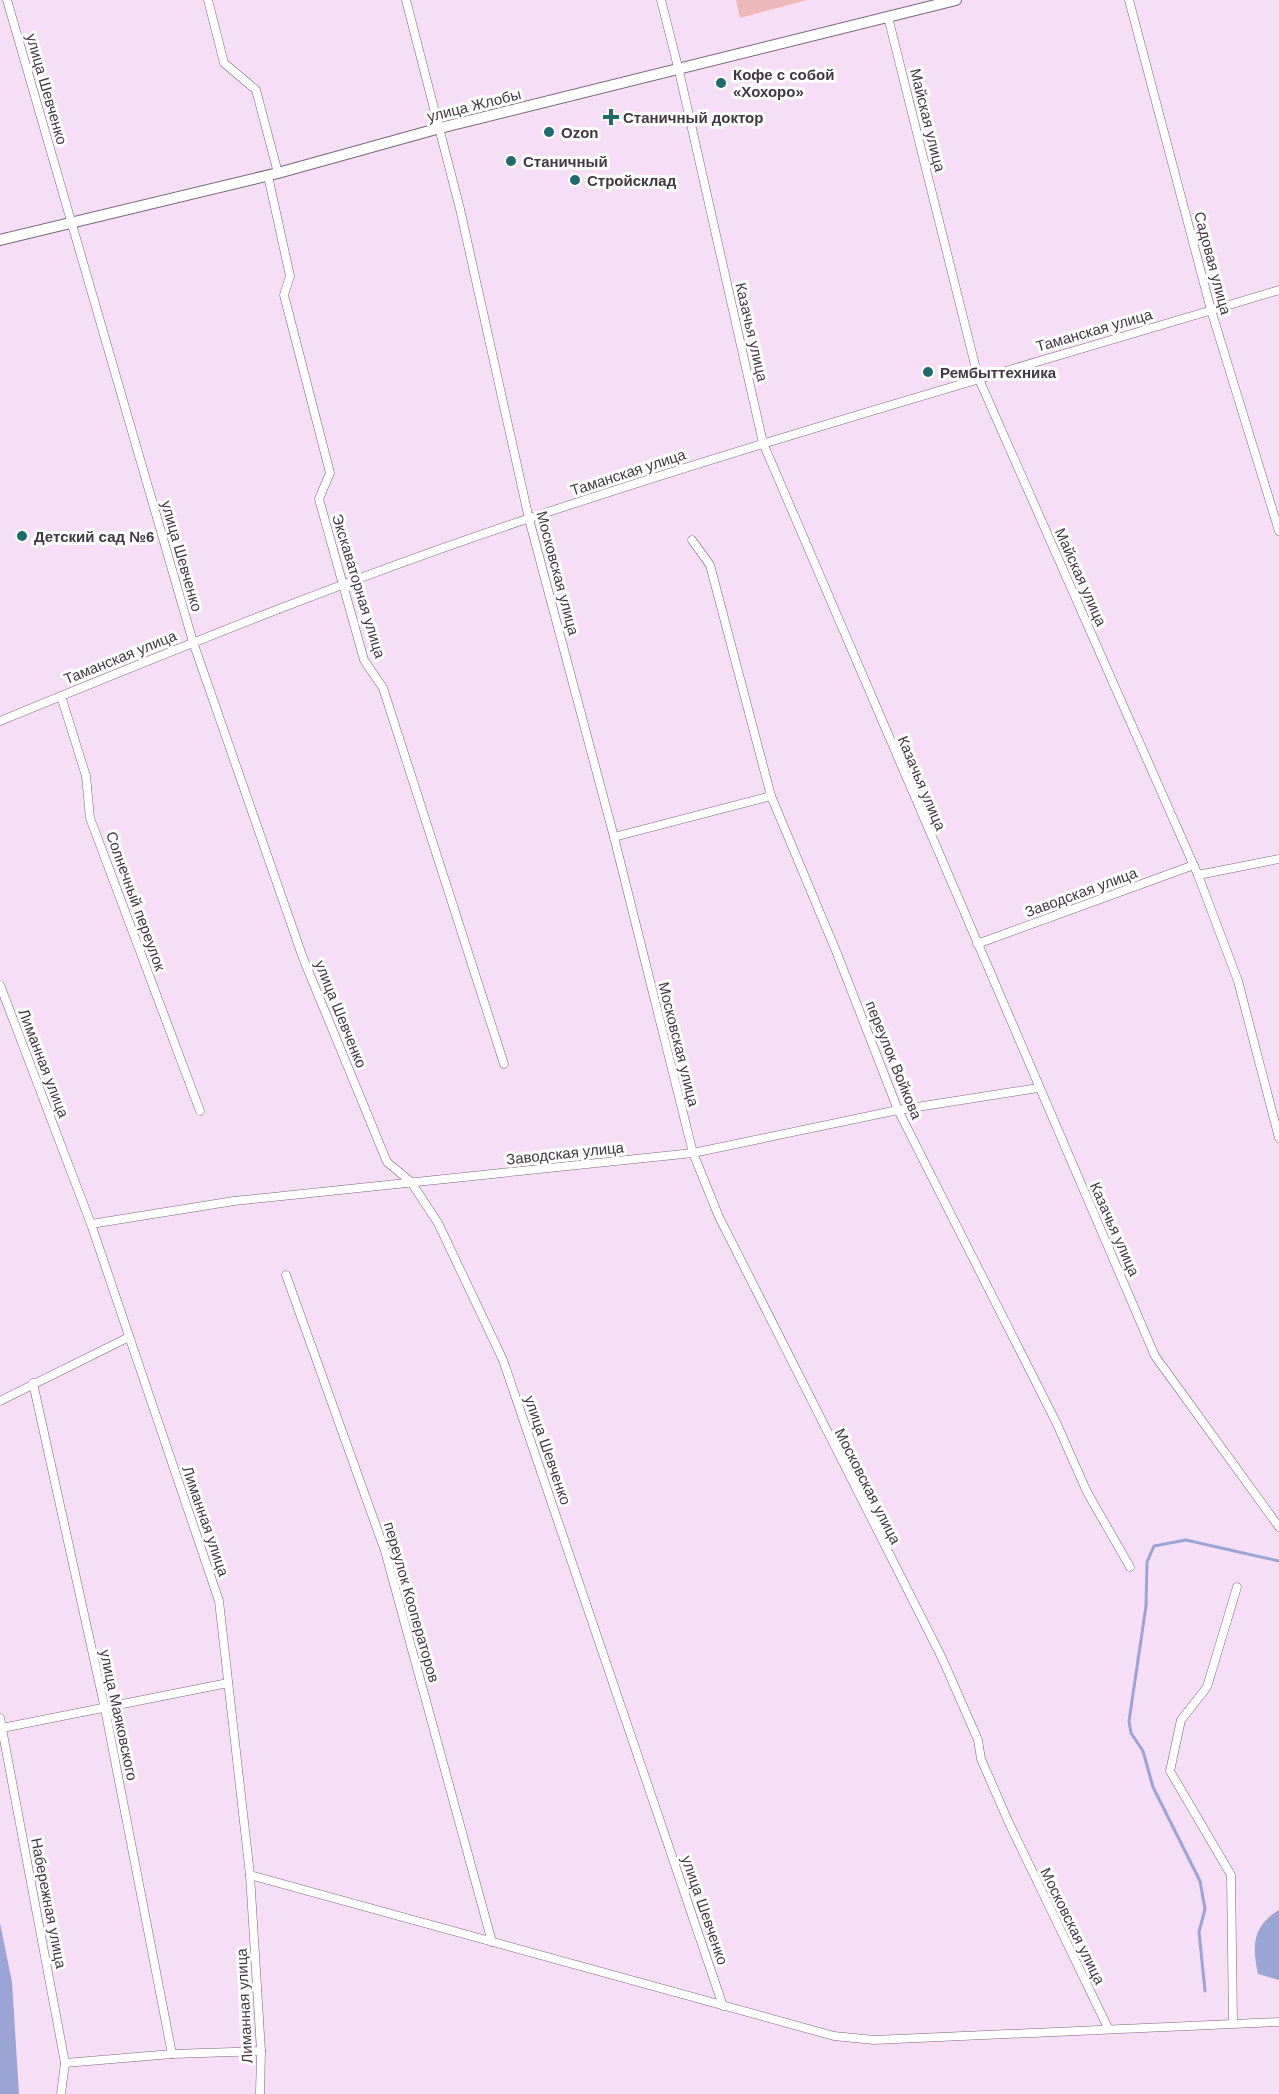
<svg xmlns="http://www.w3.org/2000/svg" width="1279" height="2094" viewBox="0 0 1279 2094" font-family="Helvetica,sans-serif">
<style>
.green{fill:#ecb8b8}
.water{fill:#9aa5d5}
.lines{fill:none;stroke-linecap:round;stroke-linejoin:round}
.stream{stroke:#9aa5d5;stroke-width:3}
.minor-casing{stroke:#7a667a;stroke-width:9}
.tertiary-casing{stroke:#7a667a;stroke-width:12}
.minor{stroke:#fff;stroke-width:8}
.tertiary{stroke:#fff;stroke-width:10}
.poi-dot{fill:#1f6b6b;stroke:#fff;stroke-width:2}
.labels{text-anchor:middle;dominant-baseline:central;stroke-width:6;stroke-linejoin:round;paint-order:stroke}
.poi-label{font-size:15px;font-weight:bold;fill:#413841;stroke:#fff;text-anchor:start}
.street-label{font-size:15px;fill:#413841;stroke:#fff}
</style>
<rect width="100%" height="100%" fill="#f6dff6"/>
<polygon class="green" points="736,0 807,0 740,18"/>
<g class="water">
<path d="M1279 1910V1980L1258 1974C1252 1946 1252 1926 1279 1910Z"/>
<polygon points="0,1923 12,1982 19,2094 0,2094"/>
</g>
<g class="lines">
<polyline class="stream" points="1205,1991 1199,1932 1205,1909 1200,1881 1153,1787 1143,1751 1131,1733 1129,1721 1146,1606 1147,1562 1154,1546 1186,1540 1279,1561"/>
<g class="minor-casing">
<g id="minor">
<polyline points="7,0 193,642 303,958 387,1162 411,1182 438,1223 503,1360 723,2006"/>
<polyline points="208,0 224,63 256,90 278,173"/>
<polyline points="406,0 460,209 529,519 614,837 693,1153 719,1217 942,1658 978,1740 981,1759 1009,1823 1108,2028"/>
<polyline points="661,0 679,71 763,443 1155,1356 1279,1527"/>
<polyline points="1129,0 1211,310 1279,531"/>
<polyline points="888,17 978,377 1198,875 1238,981 1279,1138"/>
<polyline points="268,176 290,276 284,295 330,473 319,499 364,660 383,688 504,1064"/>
<polyline points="692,540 710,565 771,796 836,951 898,1110 1056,1422 1087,1492 1130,1567"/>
<polyline points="61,696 86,776 90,818 200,1111"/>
<path d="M0 721C176 649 352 577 533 517 780 435 1030 365 1279 290"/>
<polyline points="614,837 771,796"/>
<polyline points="1198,875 1279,859"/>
<polyline points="977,944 1194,865"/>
<polyline points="0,985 91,1224 219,1601 250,1875 261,2051 260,2094"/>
<polyline points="91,1224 234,1201 693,1153 898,1110 1038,1088"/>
<polyline points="286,1275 385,1551 492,1942"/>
<polyline points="33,1383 105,1709 172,2054"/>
<polyline points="0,1401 129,1337"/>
<polyline points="0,1718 65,2063 61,2094"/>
<polyline points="2,1728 228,1683"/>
<polyline points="250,1875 834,2036 874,2040 1279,2022"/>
<polyline points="1233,2023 1231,1875 1170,1771 1181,1720 1207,1687 1237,1587"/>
<polyline points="65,2063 172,2054 261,2051"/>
</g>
</g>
<g class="tertiary-casing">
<polyline id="tertiary" points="0,240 278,173 440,128 956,0"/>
</g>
<use href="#minor" class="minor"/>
<use href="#tertiary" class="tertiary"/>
</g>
<g class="poi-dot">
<circle cx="721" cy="83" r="6"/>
<path d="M608 108h6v6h6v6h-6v6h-6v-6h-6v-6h6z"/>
<circle cx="549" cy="132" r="6"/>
<circle cx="511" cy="161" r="6"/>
<circle cx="575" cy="180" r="6"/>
<circle cx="928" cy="372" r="6"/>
<circle cx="22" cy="536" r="6"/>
</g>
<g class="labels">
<g class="poi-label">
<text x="733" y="74">Кофе с собой<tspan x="733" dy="17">«Хохоро»</tspan></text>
<text x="623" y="117">Станичный доктор</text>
<text x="561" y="132">Ozon</text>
<text x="523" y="161">Станичный</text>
<text x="587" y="180">Стройсклад</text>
<text x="940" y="372">Рембыттехника</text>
<text x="34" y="536">Детский сад №6</text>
</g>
<g class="street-label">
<text transform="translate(47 89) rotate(74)">улица Шевченко</text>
<text transform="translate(474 105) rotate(-14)">улица Жлобы</text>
<text transform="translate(928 120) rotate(76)">Майская улица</text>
<text transform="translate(1213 263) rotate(75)">Садовая улица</text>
<text transform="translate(1094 330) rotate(-16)">Таманская улица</text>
<text transform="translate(752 332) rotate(77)">Казачья улица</text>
<text transform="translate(628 472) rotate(-18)">Таманская улица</text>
<text transform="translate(182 556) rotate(74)">улица Шевченко</text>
<text transform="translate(558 573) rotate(75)">Московская улица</text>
<text transform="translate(1081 577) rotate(66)">Майская улица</text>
<text transform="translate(359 586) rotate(73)">Экскаваторная улица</text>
<text transform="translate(120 657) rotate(-22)">Таманская улица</text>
<text transform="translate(922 783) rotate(67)">Казачья улица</text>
<text transform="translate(1081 892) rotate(-20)">Заводская улица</text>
<text transform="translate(136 901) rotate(70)">Солнечный переулок</text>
<text transform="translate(341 1014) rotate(68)">улица Шевченко</text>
<text transform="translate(679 1044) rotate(76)">Московская улица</text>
<text transform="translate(894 1060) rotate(68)">переулок Войкова</text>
<text transform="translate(44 1063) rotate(69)">Лиманная улица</text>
<text transform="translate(565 1153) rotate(-6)">Заводская улица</text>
<text transform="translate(1115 1229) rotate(66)">Казачья улица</text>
<text transform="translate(548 1450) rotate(71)">улица Шевченко</text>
<text transform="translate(868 1486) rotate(63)">Московская улица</text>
<text transform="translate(206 1521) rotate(71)">Лиманная улица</text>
<text transform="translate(412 1602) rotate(74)">переулок Кооператоров</text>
<text transform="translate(119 1715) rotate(78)">улица Маяковского</text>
<text transform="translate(49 1903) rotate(79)">Набережная улица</text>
<text transform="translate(705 1910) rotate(71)">улица Шевченко</text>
<text transform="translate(1073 1926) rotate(64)">Московская улица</text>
<text transform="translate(244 2006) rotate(-93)">Лиманная улица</text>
</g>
</g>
</svg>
